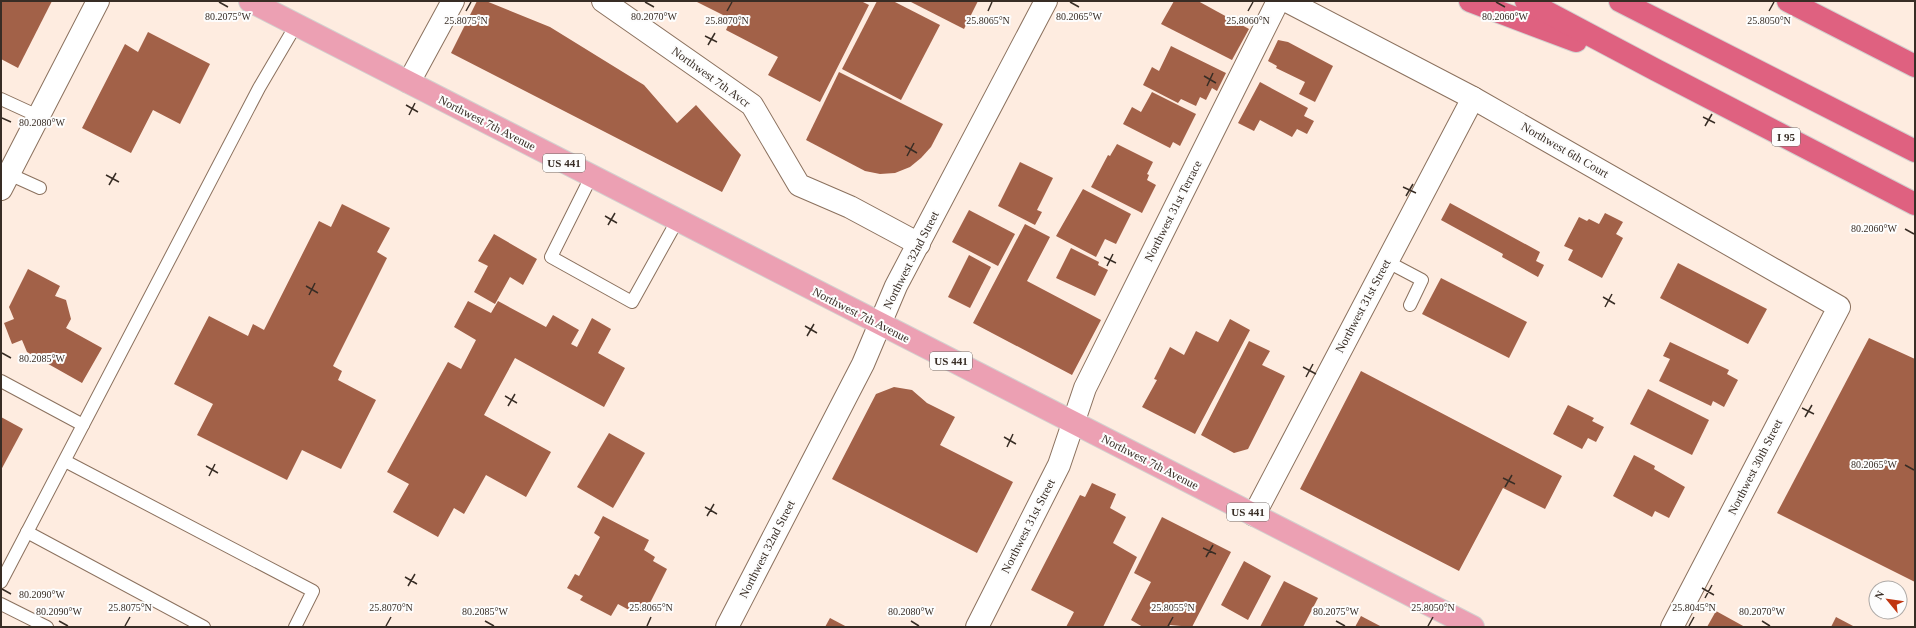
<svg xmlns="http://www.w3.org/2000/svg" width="1916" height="628" viewBox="0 0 1916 628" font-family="Georgia,serif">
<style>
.building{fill:#a26148}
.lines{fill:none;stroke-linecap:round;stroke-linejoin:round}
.service-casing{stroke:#8b715e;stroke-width:14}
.minor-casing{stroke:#8b715e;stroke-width:24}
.primary-casing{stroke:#d3d1cf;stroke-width:24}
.motorway-casing{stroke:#d3d1cf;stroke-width:24}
.service{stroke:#fff;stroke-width:12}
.minor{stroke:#fff;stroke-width:22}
.primary{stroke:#eca0b3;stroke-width:22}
.motorway{stroke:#df6180;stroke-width:22}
.ticks{fill:none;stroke:#382d25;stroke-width:1.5}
.labels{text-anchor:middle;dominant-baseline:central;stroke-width:4;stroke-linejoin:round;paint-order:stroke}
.shield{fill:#fdfdfd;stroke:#736b66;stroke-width:1}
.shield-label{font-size:11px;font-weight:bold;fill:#382d25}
.street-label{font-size:12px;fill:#382d25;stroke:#fdfdfd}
.ticks-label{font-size:10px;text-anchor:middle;fill:#382d25;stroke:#fdfdfd;stroke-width:4;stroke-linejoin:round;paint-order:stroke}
</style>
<rect width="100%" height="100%" fill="#feece0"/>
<g class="building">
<polygon points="1,1 52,1 18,68 1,59"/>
<polygon points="477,1 486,1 550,27 644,85 677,123 696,105 741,155 722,192 451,53"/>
<polygon points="695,1 861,1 869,5 820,102 768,75 778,57 726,30 731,19"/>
<polygon points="877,1 893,1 940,25 901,100 842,69"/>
<polygon points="909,1 978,1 964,29"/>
<polygon points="1174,1 1198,1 1249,29 1232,60 1161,24"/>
<polygon points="148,32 210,64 180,124 153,110 131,153 82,128 125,44 138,52"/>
<polygon points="1278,40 1288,42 1333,66 1315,102 1299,94 1305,82 1276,68 1277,66 1268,61"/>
<polygon points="1171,46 1226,73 1217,91 1212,88 1206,100 1200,97 1196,106 1181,99 1178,103 1143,85 1152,67 1159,71"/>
<polygon points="839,72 943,124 931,147 921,158 910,167 895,173 880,174 865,171 806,140"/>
<polygon points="1260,82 1308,108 1304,116 1314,121 1307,134 1297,129 1292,137 1260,120 1254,131 1238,123"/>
<polygon points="1152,92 1196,114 1180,146 1173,142 1170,148 1123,124 1132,107 1141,112"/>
<polygon points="1117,144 1153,162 1147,174 1149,175 1147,180 1156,185 1142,213 1091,187 1108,155 1110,156"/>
<polygon points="1020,162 1053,178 1037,210 1042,212 1035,225 998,206"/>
<polygon points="1083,189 1131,214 1116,244 1105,239 1096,257 1056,236"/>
<polygon points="1450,203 1540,252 1536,261 1544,265 1538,277 1502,257 1503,254 1441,220"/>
<polygon points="342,204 390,228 377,252 387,258 333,366 342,371 338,380 376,400 341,469 302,450 287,480 197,435 213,404 174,384 209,316 248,336 253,324 264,330 319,221 331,227"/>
<polygon points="969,210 1015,234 998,266 952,242"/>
<polygon points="1605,213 1623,222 1616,234 1623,238 1602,278 1568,260 1573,250 1564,246 1579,217 1587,221 1589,219 1599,224"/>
<polygon points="1025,224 1050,237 1027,281 1101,320 1072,375 973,323"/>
<polygon points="494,234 537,259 523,285 510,277 495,304 474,292 488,266 478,261"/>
<polygon points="1071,248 1099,262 1098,265 1108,270 1095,296 1056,278"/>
<polygon points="969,255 991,267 970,308 948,297"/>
<polygon points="1678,263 1767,309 1748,344 1660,298"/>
<polygon points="28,269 60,286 55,296 66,300 71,319 66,328 102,348 82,383 27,352 22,340 12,344 4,323 14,319 9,307"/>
<polygon points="1441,278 1527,322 1509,358 1422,314"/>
<polygon points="468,301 491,313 498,301 546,327 553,315 579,330 571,344 577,347 592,318 611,329 598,353 625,368 604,407 515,358 484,415 551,452 526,497 486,475 464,514 454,508 438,537 393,512 409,484 387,472 448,362 461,369 476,340 454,327"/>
<polygon points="1230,319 1250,330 1195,434 1142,407 1157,380 1154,379 1170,347 1184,355 1196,331 1218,342"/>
<polygon points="1869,338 1915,359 1915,582 1777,513"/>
<polygon points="1249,341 1270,351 1262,365 1285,376 1248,449 1234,453 1201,435"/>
<polygon points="1670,342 1729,370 1727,374 1738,380 1724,407 1713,401 1711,406 1659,381 1670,359 1663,356"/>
<polygon points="1361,371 1562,476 1545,509 1503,488 1459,571 1300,489"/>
<polygon points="894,387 912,390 927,403 955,417 940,445 1013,482 977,553 832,479 876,394"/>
<polygon points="1648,389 1709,420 1692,455 1630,424"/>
<polygon points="1568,405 1594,418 1592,421 1604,427 1596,442 1588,438 1582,449 1553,434"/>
<polygon points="1,417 23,429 1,470"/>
<polygon points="609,433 645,453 613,508 577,487"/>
<polygon points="1634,455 1655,466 1654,469 1685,487 1669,518 1655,511 1652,517 1613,496"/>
<polygon points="1092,483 1116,494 1110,508 1126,517 1113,543 1137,557 1103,627 1066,627 1074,612 1031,590 1080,495 1085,497"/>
<polygon points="603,516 649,540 644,550 655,557 653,561 667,569 646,611 632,605 629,610 618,604 611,616 580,600 583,596 567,588 575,574 579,576 600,537 594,533"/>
<polygon points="1162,517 1231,552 1192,627 1170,625 1169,627 1143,627 1131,620 1151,582 1134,573"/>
<polygon points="1244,561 1271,576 1248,620 1221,605"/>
<polygon points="1284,581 1318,598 1303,627 1260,627"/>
<polygon points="1716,611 1745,627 1707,627"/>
<polygon points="1361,616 1382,627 1355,627"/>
<polygon points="1836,617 1855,627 1831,627"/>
<polygon points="830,618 847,627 825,627"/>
</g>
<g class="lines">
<g class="service-casing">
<g id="service">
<polyline points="1,99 38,116"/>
<polyline points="9,174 40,188"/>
<polyline points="591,177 551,257 632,302 677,221"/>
<polyline points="1386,261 1422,280 1410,305"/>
<polyline points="1,381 83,425"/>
<polyline points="65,461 313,591 295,627"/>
<polyline points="27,532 204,627"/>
<polyline points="1,582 259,88 296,25"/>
<polyline points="1,604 47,627"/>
</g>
</g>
<g class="minor-casing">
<g id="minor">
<polyline points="603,1 752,105 799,185 850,207 919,244"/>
<polyline points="1287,1 1473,98 1839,307 1672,627"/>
<polyline points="409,82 453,1"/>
<polyline points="1,189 98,1"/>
<polyline points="1254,515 1473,98"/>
<polyline points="727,627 863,364 896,286 1046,1"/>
<polyline points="977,627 1059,465 1085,388 1278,1"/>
</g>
</g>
<g class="primary-casing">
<polyline id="primary" points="250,1 1473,627"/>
</g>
<g class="motorway-casing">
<g id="motorway">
<polyline points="1470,1 1576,41"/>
<polyline points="1526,1 1656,70 1915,204"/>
<polyline points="1620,1 1915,151"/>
<polyline points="1788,1 1915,66"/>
</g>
</g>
<use href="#service" class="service"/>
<use href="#minor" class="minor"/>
<use href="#primary" class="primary"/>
<use href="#motorway" class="motorway"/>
</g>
<path class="ticks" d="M219 2 228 7M645 2 654 7M1070 2 1079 7M1496 2 1505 7M466 11 471 2M727 11 732 2M988 11 992 2M1248 11 1253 2M1769 11 1774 2M705 36 717 42M708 45 715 33M1204 76 1216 83M1207 86 1213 73M406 105 418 112M409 115 415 103M1703 117 1715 123M2 118 11 122M1705 126 1712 114M905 146 917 153M907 156 914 143M106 175 119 182M109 185 116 173M1403 187 1416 193M1406 196 1413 184M605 216 617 223M608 225 615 213M1905 229 1914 234M1104 257 1116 263M1107 266 1113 254M306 286 318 293M309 295 315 283M1603 297 1615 304M1605 307 1612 294M805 326 817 333M807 336 814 324M2 353 11 358M1303 367 1316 374M1306 377 1313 364M505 396 517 403M508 406 515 394M1802 408 1814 414M1805 417 1812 405M1004 437 1016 444M1007 447 1013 434M1905 465 1914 470M206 466 218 473M209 476 215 464M1503 478 1515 484M1505 487 1512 475M705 507 717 514M707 516 714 504M1203 548 1216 554M1206 557 1213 545M405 577 417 584M408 586 415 574M1702 588 1714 595M2 589 11 594M1705 598 1712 585M59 621 68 626M485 621 494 626M911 621 919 626M1336 621 1345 626M1762 621 1770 626M125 626 130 617M386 626 391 617M647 626 651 617M1168 626 1173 617M1428 626 1433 617M1689 626 1694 617"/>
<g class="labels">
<g class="shield">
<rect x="1772" y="128" width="28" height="18" rx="3"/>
<rect x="543" y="154" width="42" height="18" rx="3"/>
<rect x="930" y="352" width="42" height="18" rx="3"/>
<rect x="1227" y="503" width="42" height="18" rx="3"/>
</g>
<g class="shield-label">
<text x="1786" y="137">I 95</text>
<text x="564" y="163">US 441</text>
<text x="951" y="361">US 441</text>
<text x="1248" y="512">US 441</text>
</g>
<g class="street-label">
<text transform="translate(711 77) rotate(36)">Northwest 7th Avcr</text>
<text transform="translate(487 123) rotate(27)">Northwest 7th Avenue</text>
<text transform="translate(1565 150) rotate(30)">Northwest 6th Court</text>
<text transform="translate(1173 211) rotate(-63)">Northwest 31st Terrace</text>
<text transform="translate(911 260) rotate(-63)">Northwest 32nd Street</text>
<text transform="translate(1363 306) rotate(-62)">Northwest 31st Street</text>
<text transform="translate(861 315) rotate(27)">Northwest 7th Avenue</text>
<text transform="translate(1150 462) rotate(27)">Northwest 7th Avenue</text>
<text transform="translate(1755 467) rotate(-63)">Northwest 30th Street</text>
<text transform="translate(1028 526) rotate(-63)">Northwest 31st Street</text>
<text transform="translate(767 549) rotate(-63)">Northwest 32nd Street</text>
</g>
</g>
<g class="ticks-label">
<text x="228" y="20">80.2075°W</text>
<text x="654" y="20">80.2070°W</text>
<text x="1079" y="20">80.2065°W</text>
<text x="1505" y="20">80.2060°W</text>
<text x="466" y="24">25.8075°N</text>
<text x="727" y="24">25.8070°N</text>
<text x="988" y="24">25.8065°N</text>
<text x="1248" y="24">25.8060°N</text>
<text x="1769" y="24">25.8050°N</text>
<text x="42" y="126">80.2080°W</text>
<text x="1874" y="232">80.2060°W</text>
<text x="42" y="362">80.2085°W</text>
<text x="1874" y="468">80.2065°W</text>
<text x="42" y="598">80.2090°W</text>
<text x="130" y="611">25.8075°N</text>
<text x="391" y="611">25.8070°N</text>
<text x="651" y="611">25.8065°N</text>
<text x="1173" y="611">25.8055°N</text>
<text x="1433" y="611">25.8050°N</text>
<text x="1694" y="611">25.8045°N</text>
<text x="59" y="615">80.2090°W</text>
<text x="485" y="615">80.2085°W</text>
<text x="911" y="615">80.2080°W</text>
<text x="1336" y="615">80.2075°W</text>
<text x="1762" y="615">80.2070°W</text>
</g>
<rect width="1916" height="628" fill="none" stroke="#382d25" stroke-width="4"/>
<g transform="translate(1888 600) rotate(299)"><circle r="19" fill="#fdfdfd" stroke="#aeaaa7"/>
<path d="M0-3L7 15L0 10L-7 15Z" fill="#c03611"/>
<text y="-6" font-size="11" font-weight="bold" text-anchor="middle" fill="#382d25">N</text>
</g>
</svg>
